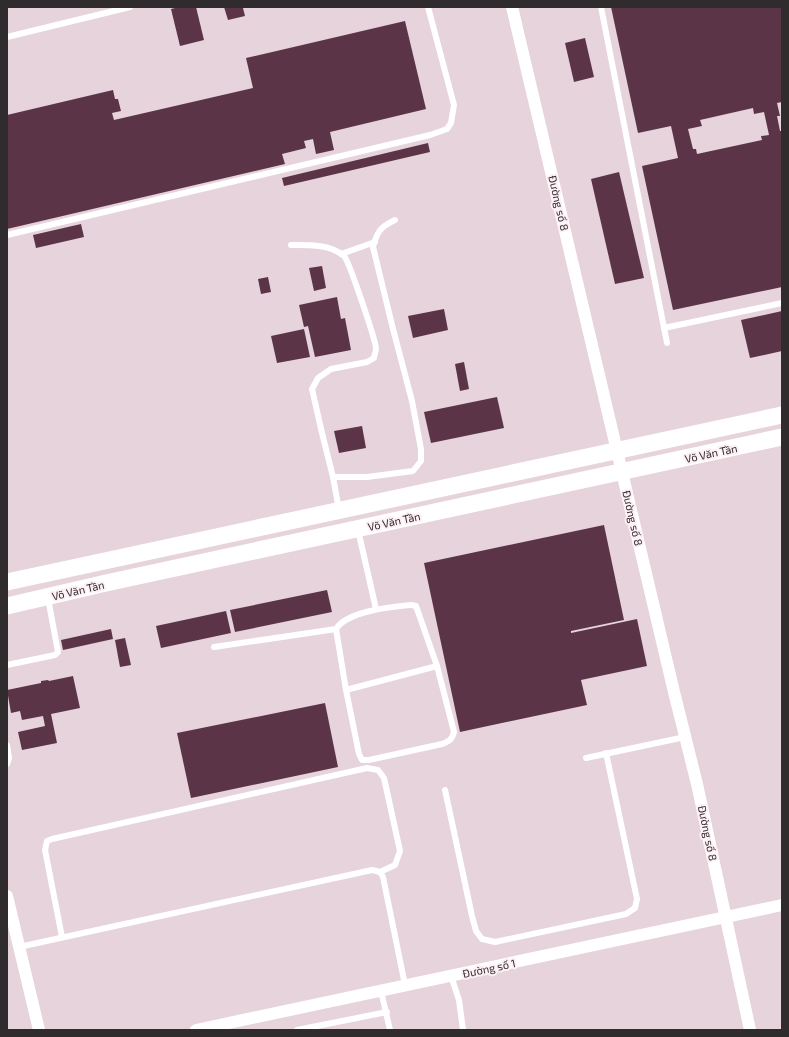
<svg xmlns="http://www.w3.org/2000/svg" width="789" height="1037" viewBox="0 0 789 1037" font-family="'Exo 2',sans-serif">
<style>
.built{fill:#e7d3db}
.building{fill:#5b3547;fill-rule:evenodd}
.lines{fill:none;stroke-linecap:round;stroke-linejoin:round}
.lane{stroke:#fff;stroke-width:6}
.street{stroke:#fff;stroke-width:12}
.secondary{stroke:#fff;stroke-width:17}
.labels{text-anchor:middle;dominant-baseline:central;stroke-width:4;stroke-linejoin:round;paint-order:stroke}
.street-label{font-size:11px;fill:#302b2d;stroke:#fef1f6}
</style>
<rect width="100%" height="100%" fill="#f1e3e9"/>
<rect class="built" x="7" y="7" width="775" height="1023"/>
<g class="building">
<polygon points="179,7 196,7 204,40 180,46 171,9"/>
<polygon points="224,7 247,7 243,8 245,16 228,20"/>
<path d="M611 7H782V102L777 103 780 116H777L780 131H782V287L673 310 642 166 678 158 671 126 638 133ZM753 108 754 114 764 112 769 135 761 136 762 140 697 154 696 149H693L688 129 702 126 700 120Z"/>
<polygon points="405,21 426,109 330,132 334,150 316,154 313,139 304,141 306,148 282,154 285,164 7,229 7,115 113,90 115,99 118,99 121,111 112,113 114,120 253,88 246,58"/>
<polygon points="585,38 594,77 574,82 565,43"/>
<polygon points="428,143 430,152 284,186 282,178"/>
<polygon points="619,172 644,278 615,284 591,179"/>
<polygon points="81,224 84,237 36,248 33,235"/>
<polygon points="322,266 326,288 314,291 309,268"/>
<polygon points="268,277 271,292 261,294 258,279"/>
<polygon points="337,297 341,319 345,318 351,350 315,357 308,326 304,327 299,305"/>
<polygon points="444,309 448,330 413,338 408,316"/>
<polygon points="782,311 782,351 750,358 741,320"/>
<polygon points="304,329 310,357 277,363 271,336"/>
<polygon points="464,362 469,389 460,391 455,364"/>
<polygon points="497,397 504,428 431,443 424,412"/>
<polygon points="362,426 366,448 339,453 334,431"/>
<polygon points="604,525 624,620 571,631 571,633 637,619 647,666 581,680 587,705 460,732 424,563"/>
<polygon points="327,590 332,612 235,632 230,610"/>
<polygon points="226,611 231,633 161,648 156,626"/>
<polygon points="111,629 113,639 63,650 61,640"/>
<polygon points="125,638 131,665 120,667 115,640"/>
<polygon points="73,676 80,708 51,714 57,743 22,750 18,732 45,726 43,716 22,720 20,711 11,713 7,690 41,683 41,681 48,680 49,681"/>
<polygon points="325,703 338,767 191,798 177,733"/>
</g>
<g class="lines">
<g class="lane">
<polyline points="601,7 667,343"/>
<polyline points="7,37 130,7"/>
<polyline points="7,235 430,135 447,129 451,123 454,105 428,7"/>
<path d="M291 245C308 245 330 244 344 256 349 261 376 341 376 349 376 352 374 355 374 358L367 362 331 369 318 378 312 389 322 433 333 477 339 510"/>
<polyline points="341,254 375,242"/>
<polyline points="664,328 782,303"/>
<path d="M333 477H367L413 471 421 461V449L412 401 393 329 373 247C377 232 380 227 395 220"/>
<polyline points="358,530 376,609"/>
<path d="M214 647 336 629C347 611 391 607 411 605L416 606 437 666 454 732C452 740 449 741 442 744L369 760H362L359 754 346 690 336 629"/>
<polyline points="7,665 55,655 58,652 48,598"/>
<polyline points="346,690 437,666"/>
<polyline points="7,745 9,758 7,764"/>
<polyline points="586,758 685,737"/>
<polyline points="445,790 472,916 476,931 482,939 495,942 626,914 635,908 637,899 606,753"/>
<polyline points="62,937 45,850 47,841 52,839 367,768 378,770 384,778 400,851 395,865 380,872"/>
<polyline points="19,947 372,870 380,872 383,877 405,985"/>
<polyline points="451,976 459,1000 463,1030"/>
<polyline points="381,991 390,1030"/>
<polyline points="297,1030 387,1012"/>
</g>
<g class="street">
<polyline points="512,7 674,692 697,784 750,1030"/>
<polyline points="7,896 39,1030"/>
<polyline points="196,1030 782,905"/>
</g>
<g class="secondary">
<path d="M7 582C266 527 524 470 782 415"/>
<polyline points="7,606 106,583 782,437"/>
</g>
</g>
<g class="labels">
<g class="street-label">
<text transform="translate(559 203) rotate(77)">Đường số 8</text>
<text transform="translate(711 453) rotate(-12)">Võ Văn Tần</text>
<text transform="translate(633 518) rotate(77)">Đường số 8</text>
<text transform="translate(394 521) rotate(-12)">Võ Văn Tần</text>
<text transform="translate(78 590) rotate(-13)">Võ Văn Tần</text>
<text transform="translate(708 833) rotate(78)">Đường số 8</text>
<text transform="translate(489 968) rotate(-12)">Đường số 1</text>
</g>
</g>
<rect width="789" height="1037" fill="none" stroke="#302b2d" stroke-width="16"/>
</svg>
